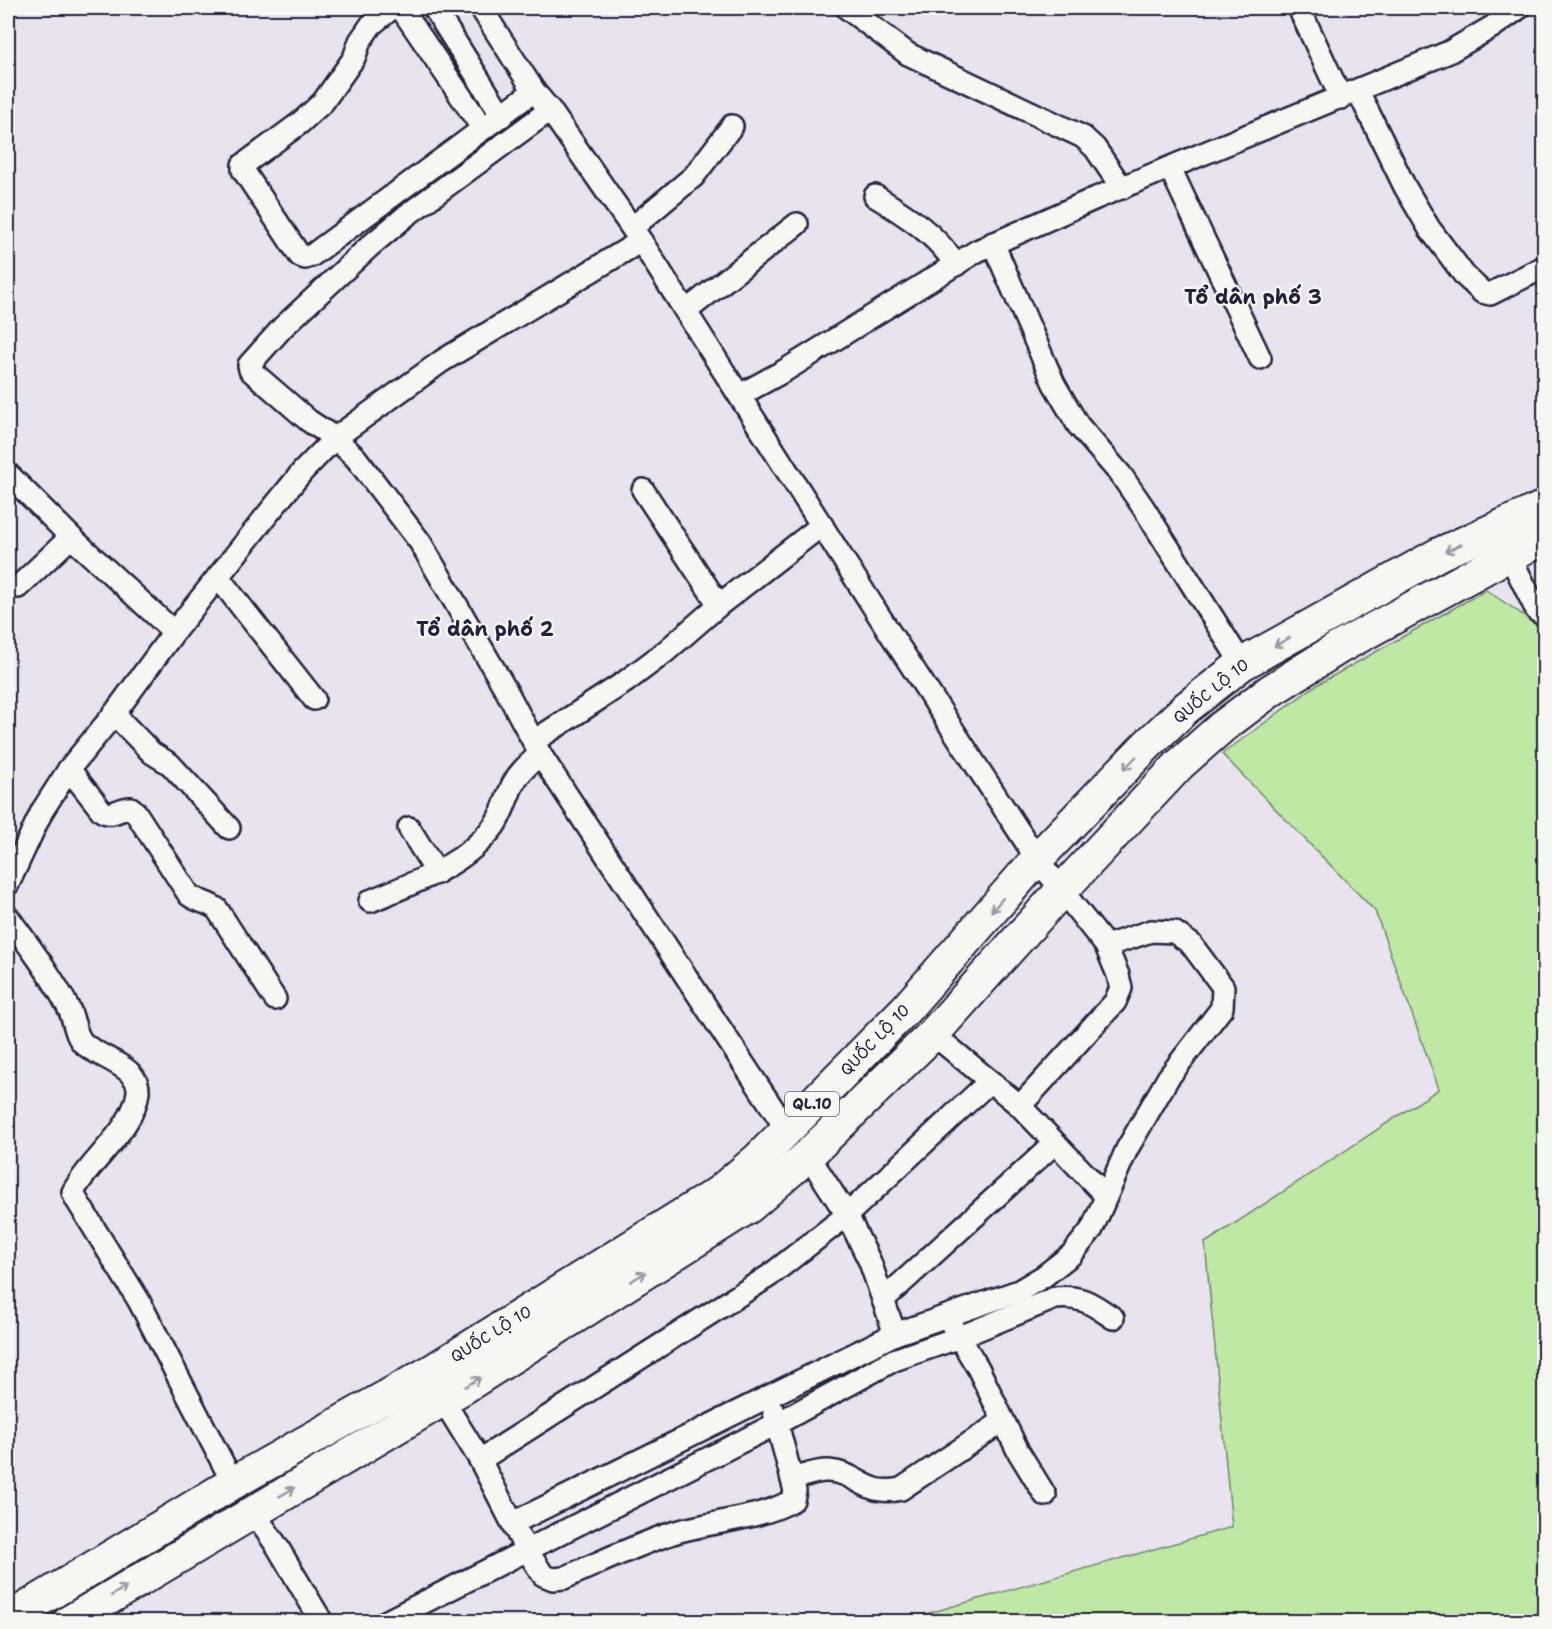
<svg xmlns="http://www.w3.org/2000/svg" width="1552" height="1629" viewBox="0 0 1552 1629" font-family="'Shantell Sans',sans-serif">
<style>
.green{fill:#bee8a4;stroke:#708570;stroke-width:1.5}
.lines{fill:none;stroke-linecap:round;stroke-linejoin:round}
.minor-casing{stroke:#22223b;stroke-width:26}
.highway-casing{stroke:#22223b;stroke-width:36}
.minor{stroke:#f6f6f2;stroke-width:21}
.highway{stroke:#f6f6f2;stroke-width:32}
.oneway{stroke:#9797a0}
.labels{text-anchor:middle;dominant-baseline:central;stroke-width:4.5;stroke-linejoin:round;paint-order:stroke}
.shield{fill:#f6f6f2;stroke:#626272;stroke-width:1.5}
.shield-label{font-size:15px;font-weight:bold;fill:#22223b}
.street-label{font-size:16px;fill:#22223b;stroke:#f6f6f2}
.quarter-label{font-size:20px;font-weight:bold;fill:#22223b;stroke:#f6f6f2}
</style>
<rect width="100%" height="100%" fill="#e9e3ef"/>
<filter id="ink" filterUnits="userSpaceOnUse"><feTurbulence type="fractalNoise" baseFrequency=".0167" numOctaves="2"/><feDisplacementMap in="SourceGraphic" scale="12" xChannelSelector="R" yChannelSelector="G"/><feConvolveMatrix kernelMatrix="1 2 1 2 8 2 1 2 1" color-interpolation-filters="sRGB"/></filter>
<g filter="url(#ink)">
<polygon class="green" points="1486,590 1544,629 1544,1621 901,1621 1232,1527 1205,1243 1439,1089 1375,911 1222,754 1315,686"/>
<g class="lines">
<g class="minor-casing">
<g id="minor">
<polyline points="392,8 371,25 360,41 354,58 323,102 300,123 243,165 243,170 300,256 305,258 311,256 534,91"/>
<polyline points="401,8 483,129"/>
<polyline points="434,8 502,116"/>
<polyline points="481,8 534,91 550,110 641,241 890,633 1037,859 1106,946 1118,975 1121,988 1115,1002 1020,1106"/>
<polyline points="847,8 908,54 1083,137 1095,148 1122,188"/>
<polyline points="1299,8 1341,98"/>
<polyline points="1358,91 1405,187 1429,228 1465,276 1482,292 1490,294 1544,267"/>
<polyline points="550,110 407,215 370,246 283,327 249,365 250,370 309,421 335,438 356,458 420,542 506,690 540,754 787,1130"/>
<polyline points="1170,168 1260,358"/>
<path d="M875 196C907 216 935 233 956 265"/>
<polyline points="632,228 694,176 732,126"/>
<polyline points="993,243 1054,384 1078,425 1121,475 1143,507 1242,664"/>
<polyline points="686,311 797,224"/>
<polyline points="740,395 784,371 977,251 1096,198 1449,52 1492,27 1519,8"/>
<polyline points="8,474 71,537 174,632"/>
<polyline points="643,490 719,605"/>
<polyline points="1504,544 1537,611 1544,615"/>
<polyline points="218,577 314,699"/>
<polyline points="18,587 71,537"/>
<polyline points="114,714 152,753 170,764 229,828"/>
<polyline points="534,741 625,682 665,652 719,605 822,525"/>
<path d="M69 769 102 811C114 818 120 807 131 808L136 813 189 895C198 902 208 902 217 909L275 999"/>
<polyline points="409,828 437,873"/>
<polyline points="8,884 42,811 69,769 114,714 174,632 263,520 302,472 335,438 442,361 641,241"/>
<path d="M370 901C415 882 463 867 494 826 503 813 506 799 513 784 519 772 530 763 540 754"/>
<path d="M8 917C30 947 52 976 69 1009 74 1019 75 1035 83 1043 98 1058 140 1066 138 1092 134 1129 90 1160 73 1192L76 1199 139 1301 233 1483"/>
<polyline points="933,1034 1020,1106 1106,1196"/>
<polyline points="808,1155 847,1215 870,1262 895,1334"/>
<polyline points="883,1300 1055,1143"/>
<polyline points="952,1325 978,1368 1018,1451 1045,1495"/>
<path d="M443 1400 480 1460 523 1544 543 1575 553 1579 564 1578C601 1562 638 1544 676 1532 710 1522 764 1518 793 1500L795 1491 774 1412"/>
<polyline points="480,1460 769,1276 847,1215 990,1081"/>
<path d="M792 1479C804 1476 817 1470 829 1471 859 1473 865 1497 901 1489L1003 1421"/>
<polyline points="253,1512 277,1546 322,1622"/>
<polyline points="513,1523 895,1334 1019,1291 1044,1276 1072,1254 1092,1229 1127,1149 1168,1078 1222,1008 1223,987 1191,944 1174,932 1151,931 1106,946"/>
<path d="M385 1622 778 1423 894 1360 960 1337 1055 1298C1082 1295 1092 1304 1113 1318"/>
</g>
</g>
<g class="highway-casing">
<g id="highway">
<polyline points="8,1619 233,1483 430,1372 719,1192 758,1159 905,1010 1037,859 1147,745 1186,708 1242,664 1439,554 1544,507"/>
<polyline points="69,1622 466,1386 750,1206 804,1159 933,1034 1062,890 1180,764 1222,727 1270,691 1340,647 1496,562 1544,538"/>
</g>
</g>
<use href="#minor" class="minor"/>
<use href="#highway" class="highway"/>
</g>
<defs><path id="oneway-shaft" d="M-6 0H5M1.5-3L5.5 0L1.5 3" fill="none" stroke-width="1.6" stroke-linecap="round" stroke-linejoin="round" transform="scale(1.5)"/></defs>
<g class="oneway">
<use href="#oneway-shaft" transform="translate(1453 548) rotate(156)"/>
<use href="#oneway-shaft" transform="translate(1282 642) rotate(151)"/>
<use href="#oneway-shaft" transform="translate(1130 763) rotate(134)"/>
<use href="#oneway-shaft" transform="translate(997 905) rotate(131)"/>
<use href="#oneway-shaft" transform="translate(638 1277) rotate(-32)"/>
<use href="#oneway-shaft" transform="translate(473 1382) rotate(-32)"/>
<use href="#oneway-shaft" transform="translate(287 1492) rotate(-30)"/>
<use href="#oneway-shaft" transform="translate(119 1591) rotate(-31)"/>
</g>
</g>
<g class="labels">
<rect class="shield" x="785" y="1092" width="54" height="24" rx="4.5"/>
<g class="shield-label">
<text x="812" y="1104">QL.10</text>
</g>
<g class="street-label">
<text transform="translate(1211 691) rotate(-39)">QUỐC LỘ 10</text>
<text transform="translate(875 1040) rotate(-46)">QUỐC LỘ 10</text>
<text transform="translate(491 1334) rotate(-32)">QUỐC LỘ 10</text>
</g>
<g class="quarter-label">
<text x="1253" y="297">Tổ dân phố 3</text>
<text x="485" y="629">Tổ dân phố 2</text>
</g>
</g>
<rect width="1552" height="1629" fill="none" stroke="#f6f6f2" stroke-width="30"/>
<rect x="15" y="15" width="1522" height="1599" fill="none" stroke="#22223b" stroke-width="2" filter="url(#ink)"/>
</svg>
